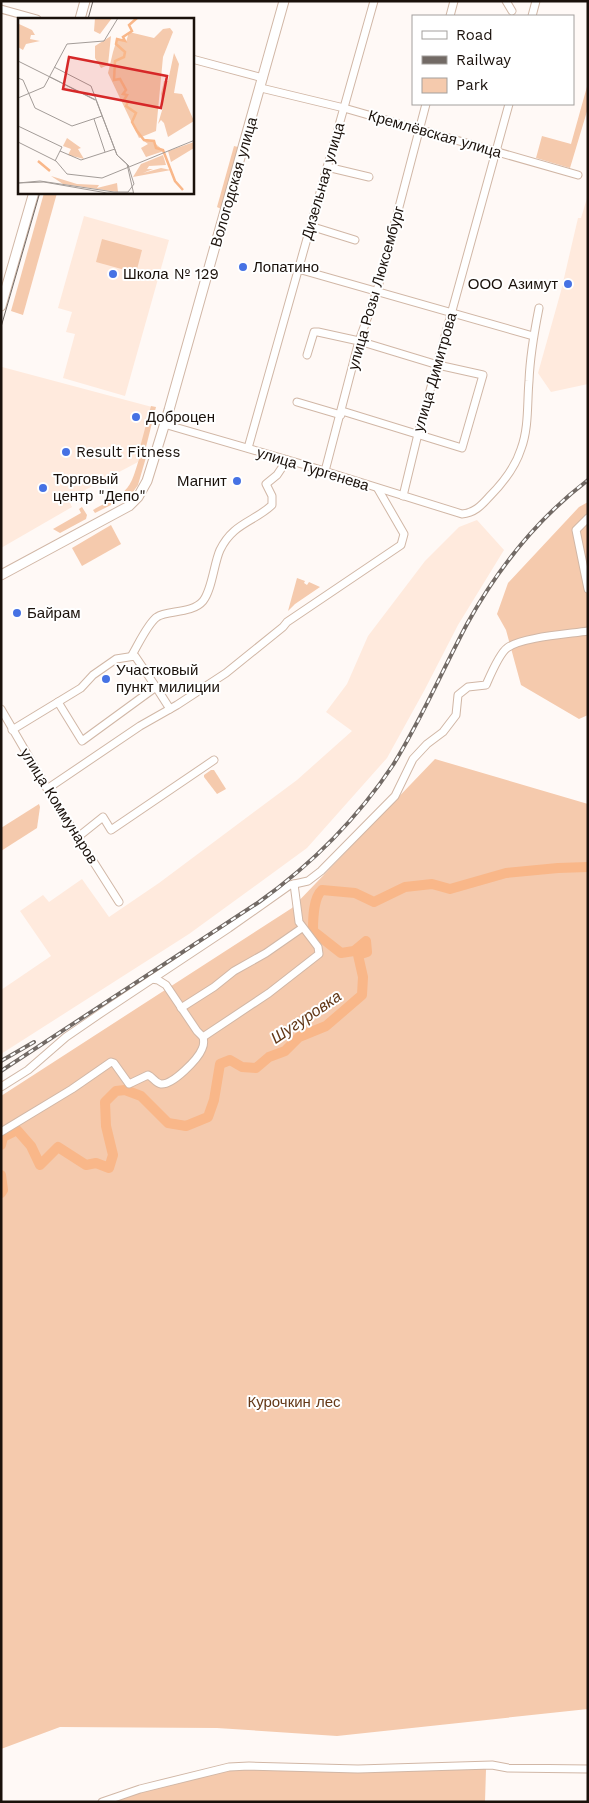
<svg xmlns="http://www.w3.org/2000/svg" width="589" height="1803" viewBox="0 0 589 1803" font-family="'Work Sans',sans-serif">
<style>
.built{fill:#ffeadd}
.green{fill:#f5caad}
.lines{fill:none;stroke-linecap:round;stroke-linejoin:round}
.river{stroke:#f9b789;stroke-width:10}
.minor-casing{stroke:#d1b7a6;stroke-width:9}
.major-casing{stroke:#d1b7a6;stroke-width:11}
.minor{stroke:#fff;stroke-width:7}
.major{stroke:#fff;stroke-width:9}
.tram{stroke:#726a65;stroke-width:1}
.rail-casing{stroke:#726a65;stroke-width:4}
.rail{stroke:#fff;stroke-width:2;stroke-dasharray:5.5;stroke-linecap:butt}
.poi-dot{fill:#4672e4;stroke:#fff;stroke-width:2}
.labels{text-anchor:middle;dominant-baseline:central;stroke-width:4;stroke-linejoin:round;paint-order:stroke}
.street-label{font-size:15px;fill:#1a110b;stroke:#fff}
.poi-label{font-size:15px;fill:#1a110b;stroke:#fff;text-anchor:start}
.park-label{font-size:15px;fill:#643817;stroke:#fff}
.water-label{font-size:16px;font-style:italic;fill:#623716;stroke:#fff}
.inset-river{fill:none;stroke:#f9b789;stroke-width:2.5}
.inset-road{fill:none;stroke:#a39c98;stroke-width:1}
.view{fill:#d62828;fill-opacity:0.15;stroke:#d62828;stroke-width:2.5}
.inset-edge{fill:none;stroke:#1a110b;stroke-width:2.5}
</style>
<rect width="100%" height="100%" fill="#fff9f6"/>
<g class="built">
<polygon points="588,195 588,384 551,392 538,373 561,291 578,218 581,218"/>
<polygon points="84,216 169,240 125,396 63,378 75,334 66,332 72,312 58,308"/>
<polygon points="2,367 152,407 138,462 68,499 72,507 1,548"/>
<polygon points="477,520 504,550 458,625 424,691 387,758 307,848 189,934 1,1054 1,990 51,956 20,911 43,895 49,902 82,879 109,917 159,883 297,780 352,731 326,712 347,684 368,636 425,561 459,527"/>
</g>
<g class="green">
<polygon points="588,83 588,108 570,168 536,158 542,136 571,144"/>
<polygon points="234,146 238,147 221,209 217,207"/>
<polygon points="44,193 57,193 23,315 11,311"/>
<polygon points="102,239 142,250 136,273 96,262"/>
<path d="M151 406 156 407 145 451 147 454 138 485 133 492 113 504 95 513 93 510C131 489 129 493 141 452L139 451Z"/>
<polygon points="588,502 588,715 579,719 521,685 506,630 497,614 508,583 579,507"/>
<polygon points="82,507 87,515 86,519 60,533 53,529 81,513 79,509"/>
<polygon points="111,525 121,544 82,566 72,548"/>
<polygon points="297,578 305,581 304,583 307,585 309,582 320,587 295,604 288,611"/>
<polygon points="435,759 588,804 588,1709 337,1736 217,1728 60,1727 1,1749 1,1096 292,908"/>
<polygon points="211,770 214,770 226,789 217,794 204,777 204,775"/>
<polygon points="39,804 40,807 37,828 1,851 1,828"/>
<polygon points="248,1765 486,1769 485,1802 99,1802"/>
</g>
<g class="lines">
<g class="river">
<path d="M1 1145 3 1137 17 1130 31 1146 40 1165 58 1147 86 1165 96 1163 109 1168 113 1155 106 1126 105 1102 116 1091 125 1090 141 1096 168 1123 186 1126 208 1117 214 1100 220 1064 230 1060 242 1067 256 1068 269 1057 285 1051 299 1037 326 1026 362 995 363 977 358 955 367 952 366 941 354 951 341 953 313 931C313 919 313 898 322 890L355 893 374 902 405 887 432 884 450 889 506 873 558 868 588 867"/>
<polyline points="1,1175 3,1190 1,1193"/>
</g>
<g class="minor-casing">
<g id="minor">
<polyline points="506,1 512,11"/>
<polyline points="1,9 37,19"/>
<polyline points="450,16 454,1"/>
<polyline points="532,16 536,1"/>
<polyline points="192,59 263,78"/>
<polyline points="261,88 344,108 578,175"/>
<polyline points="327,167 369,177"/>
<polyline points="310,226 355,240"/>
<polyline points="298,269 533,336"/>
<polyline points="307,355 314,332 318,332 359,341 438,365 483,375 462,448 342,411"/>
<polyline points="297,402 341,415"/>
<path d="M164 424 305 465 462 514C474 513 481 506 489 497 503 483 515 468 521 449 529 428 527 403 529 381 530 356 534 333 539 308"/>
<polyline points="248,448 374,1"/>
<polyline points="325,471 359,341 377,291 426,104"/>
<polyline points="403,496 418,434 509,104"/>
<polyline points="588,518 576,530 588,589"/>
<path d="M132 655C138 645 148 623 157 617 167 610 192 614 203 601 212 590 214 563 220 550 233 523 254 522 272 505V496L266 484 277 475 287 460"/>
<polyline points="58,702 82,741 156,687 170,709"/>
<polyline points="1,709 51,795 119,902"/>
<polyline points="12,730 81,688 93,675 116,659 135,656 156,687"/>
<polyline points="47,789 140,726 177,705 226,673 283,627 287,622 401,545 404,534 378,489"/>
<polyline points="78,837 103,817 111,830 214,760"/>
<polyline points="152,979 158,980 166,985 197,1031 203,1037"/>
<polyline points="181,1008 214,987 234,971 266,953 302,928"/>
<path d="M1 1087 28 1070 66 1037 104 1011 229 928 290 885 308 881 321 871 395 796 413 759 427 744 443 732 456 715 458 695 468 687 486 685C490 676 499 654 507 648 521 637 569 634 588 631"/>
<path d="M1 1132 72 1089 111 1062 114 1063 129 1084 148 1075C153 1077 155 1083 161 1084 173 1085 198 1059 202 1049 204 1045 204 1041 203 1037L269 993 319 954 318 947 299 922 294 884"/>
<polyline points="102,1802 140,1789 229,1767 249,1766 358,1769 492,1765 508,1768 588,1769"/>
</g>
</g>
<g class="major-casing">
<g id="major">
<polyline points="80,19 85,1"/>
<polyline points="1,306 34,192"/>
<polyline points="1,575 129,506 138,497 147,481 169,410 284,1"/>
</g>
</g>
<use href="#minor" class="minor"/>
<use href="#major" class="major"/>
<g class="tram">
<polyline points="88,19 93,1"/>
<polyline points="1,327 40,192"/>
</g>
<g class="rail-casing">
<g id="rail">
<polyline points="1,1061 34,1042"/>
<path d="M1 1071 259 902C312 864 357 819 393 765 421 720 442 671 467 624 498 568 537 519 588 480"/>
</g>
</g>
<use href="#rail" class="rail"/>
</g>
<g class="poi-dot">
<circle cx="243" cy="267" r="5"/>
<circle cx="113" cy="274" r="5"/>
<circle cx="568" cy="284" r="5"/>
<circle cx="136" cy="417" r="5"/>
<circle cx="66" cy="452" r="5"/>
<circle cx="237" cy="481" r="5"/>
<circle cx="43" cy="488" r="5"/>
<circle cx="17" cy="613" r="5"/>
<circle cx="106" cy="679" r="5"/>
</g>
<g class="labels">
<g class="street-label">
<text transform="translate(435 134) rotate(16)">Кремлёвская улица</text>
<text transform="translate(323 181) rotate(-74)">Дизельная улица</text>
<text transform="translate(234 182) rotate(-74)">Вологодская улица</text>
<text transform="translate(376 288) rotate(-74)">улица Розы Люксембург</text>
<text transform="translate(435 372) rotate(-74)">улица Димитрова</text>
<text transform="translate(313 469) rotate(17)">улица Тургенева</text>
<text transform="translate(59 806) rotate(58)">улица Коммунаров</text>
</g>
<g class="poi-label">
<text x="253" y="267">Лопатино</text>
<text x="123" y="274">Школа № 129</text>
<text x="558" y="284" text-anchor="end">ООО Азимут</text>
<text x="146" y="417">Доброцен</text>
<text x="76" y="452">Result Fitness</text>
<text x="53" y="479">Торговый<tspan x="53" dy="17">центр "Депо"</tspan></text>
<text x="227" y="481" text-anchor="end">Магнит</text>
<text x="27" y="613">Байрам</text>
<text x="116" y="670">Участковый<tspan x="116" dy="17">пункт милиции</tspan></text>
</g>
<g class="park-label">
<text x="294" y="1402">Курочкин лес</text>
</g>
<g class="water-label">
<text transform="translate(306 1017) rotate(-34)">Шугуровка</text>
</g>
</g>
<g transform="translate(18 18)">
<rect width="176" height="176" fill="#fff9f6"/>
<path d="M77 0H94L82 16 76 13ZM1 6 14 12 17 17H13L12 21 22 23 8 26 5 32 0 29ZM152 10 155 14 145 39 138 113 121 120 90 55 95 34 99 21 108 24 111 14 136 20 145 11ZM93 18 90 47 83 50 77 40V28ZM156 35 161 46 156 75 164 76 176 103 150 119 146 105 143 102 140 106 145 89 143 76 146 63H150ZM49 120 63 130 60 131 66 141 50 137 53 131 45 128ZM133 122 146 133 128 139 123 130 130 126 126 123ZM176 124V130L153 144 150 133ZM145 137 148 147 131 148 129 151H135L125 155 143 150 153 152 115 159 123 146ZM33 158 59 166 81 167 79 170 99 165 100 174 45 166Z" fill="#f5caad"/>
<path class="inset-river" d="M119 0 111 7 114 13 105 19 107 23 99 21 98 26 107 34 106 39 97 43 96 62 102 61 108 72 105 76 109 77 106 82 110 84 108 88 118 95 114 104 119 113 126 122 136 123 138 130 145 132 157 163 165 172M20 143 32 153"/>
<path class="inset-road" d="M0 43 78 82 99 137 110 147 116 166 110 174H96L22 163 0 165M36 49 73 68 99 137 111 148M32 59 77 82M0 60 5 62 17 90 54 108 84 98M0 80 26 69 49 26 86 23 100 0M76 101 87 134M0 108 44 129 37 143M0 124 38 143 49 156 84 160 177 122M42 133 63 142 97 131M109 146 116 177M0 165 26 164 89 175H116"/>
<path class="view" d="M51 39 149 58 143 90 45 71Z"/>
<rect width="176" height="176" class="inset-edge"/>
</g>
<rect width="589" height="1803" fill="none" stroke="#1a110b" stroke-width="5"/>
<rect x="412" y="15" width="162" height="90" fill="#ffffff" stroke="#a3a09d"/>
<rect x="422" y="31" width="25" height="8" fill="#ffffff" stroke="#a3a09d"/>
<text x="456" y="40" font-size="15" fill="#1a110b">Road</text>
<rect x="422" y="56" width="25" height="8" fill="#726a65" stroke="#a3a09d"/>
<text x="456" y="65" font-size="15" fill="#1a110b">Railway</text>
<rect x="422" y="78" width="25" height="15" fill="#f5caad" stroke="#a3a09d"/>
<text x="456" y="90" font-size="15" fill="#1a110b">Park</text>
</svg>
